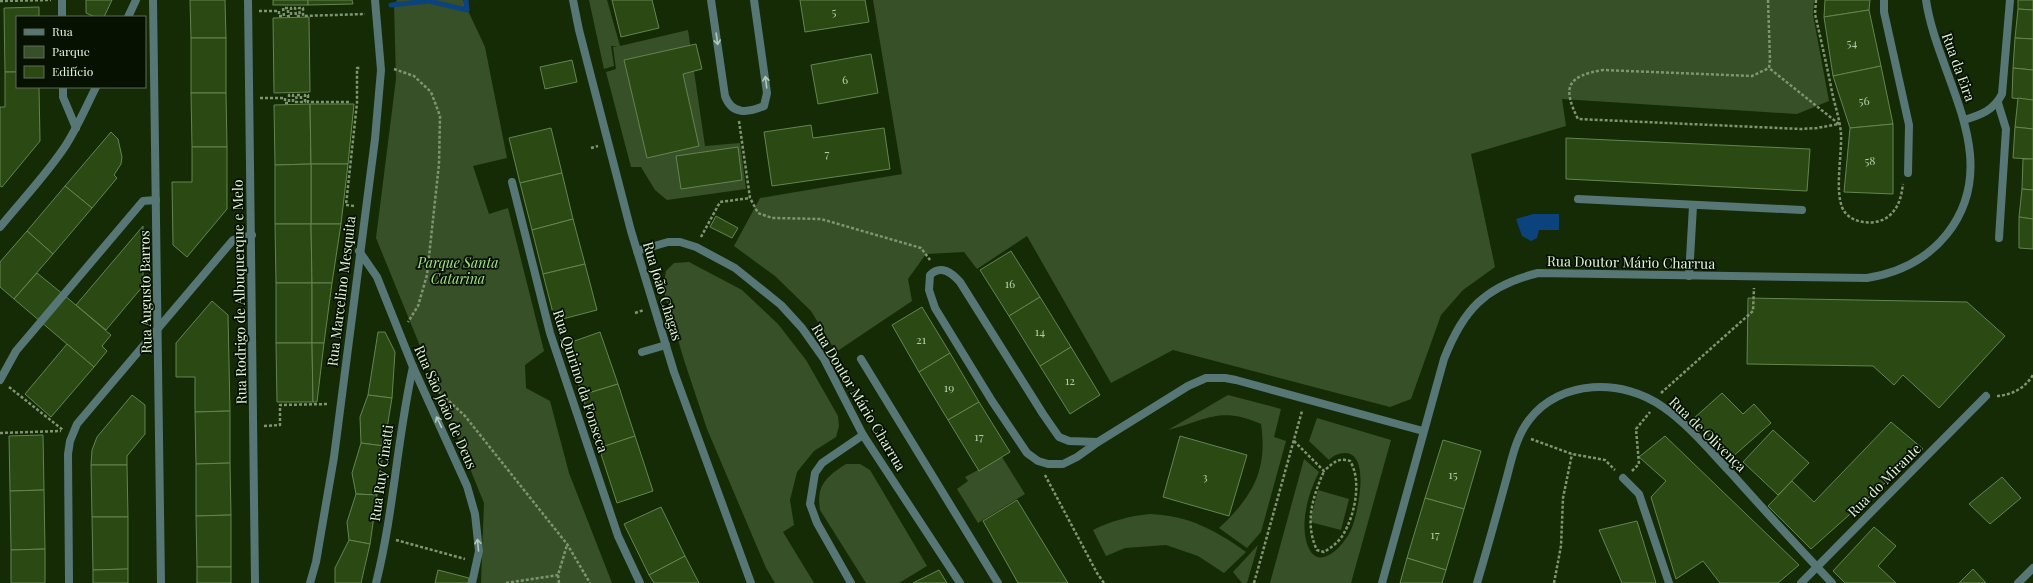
<svg xmlns="http://www.w3.org/2000/svg" width="2033" height="583" viewBox="0 0 2033 583" font-family="'Playfair Display',serif">
<style>
.green{fill:#385028}
.water{fill:#0c437d}
.lines{fill:none;stroke-linecap:round;stroke-linejoin:round}
.stream{stroke:#0c437d;stroke-width:5}
.building{fill:#2b4a13;stroke:#648450}
.path{stroke:#809473;stroke-width:2.5;stroke-dasharray:3 2;stroke-linecap:butt}
.service{stroke:#567776;stroke-width:8}
.minor{stroke:#567776;stroke-width:8}
.tertiary{stroke:#567776;stroke-width:8}
.oneway{stroke:#b1c8b6}
.labels{text-anchor:middle;dominant-baseline:central;stroke-width:3.5;stroke-linejoin:round;paint-order:stroke}
.number-label{font-size:12px;fill:#b4caa7}
.street-label{font-size:14px;fill:#e2f4d8;stroke:#061101}
.park-label{font-size:14px;font-style:italic;fill:#a6e280;stroke:#061101}
</style>
<rect width="100%" height="100%" fill="#152b05"/>
<g class="green">
<polygon points="397,0 463,0 485,47 507,158 473,166 489,214 508,208 544,351 525,365 526,388 550,401 569,473 612,583 481,583 484,503 376,238 396,79 394,4"/>
<polygon points="589,0 607,0 620,46 688,30 705,146 740,143 746,189 667,200 655,190 641,167 631,167 606,72 616,69 613,47 618,46 611,46 614,66 604,69"/>
<polygon points="873,0 1814,0 1813,15 1829,101 1797,114 1562,99 1566,126 1471,154 1495,267 1463,290 1441,315 1411,399 1390,407 1173,350 1111,383 1027,236 977,269 964,252 926,254 908,279 912,301 836,352 811,311 775,276 734,246 760,198 902,174"/>
<polygon points="689,262 742,290 778,324 806,360 838,416 839,426 836,437 814,451 797,472 790,500 794,525 783,532 814,583 775,583 766,568 707,429 684,360 663,289 666,271 674,263"/>
<path d="M1228 395 1281 409 1274 437 1286 441 1261 532 1247 548 1219 528C1252 497 1268 471 1261 424 1220 406 1207 420 1168 430Z"/>
<path d="M1317 418 1391 440 1351 583H1270L1304 459 1319 472C1309 492 1301 518 1306 540 1314 574 1340 551 1350 532 1357 519 1372 453 1345 453 1338 453 1333 456 1329 460L1309 441Z"/>
<polygon points="1002,457 1025,494 978,523 957,489 968,481 965,477"/>
<path d="M846 464H860L870 470 927 566 899 583H866L820 510C816 485 826 477 846 464Z"/>
<polygon points="1318,490 1349,499 1341,530 1310,522"/>
<path d="M1150 514C1189 516 1214 529 1246 552L1224 573 1198 556 1166 545 1125 548 1106 556 1093 530C1111 521 1129 516 1150 514Z"/>
<polygon points="1258,545 1247,583 1242,583 1233,572"/>
</g>
<polygon class="water" points="1533,214 1559,214 1559,230 1539,230 1537,238 1531,241 1522,236 1516,219"/>
<g class="lines">
<polyline class="stream" points="391,5 429,1 467,10 466,0"/>
</g>
<g class="building">
<polygon points="86,0 112,0 104,17 95,17 86,13"/>
<polygon points="190,0 225,0 226,38 191,38"/>
<rect x="273" y="0" width="35" height="5"/>
<polygon points="308,0 352,0 353,4 308,5"/>
<polygon points="612,0 652,0 659,28 621,37"/>
<polygon points="800,0 865,0 869,22 805,32"/>
<polygon points="1825,0 1870,0 1869,10 1824,17"/>
<polygon points="2018,0 2033,0 2033,10 2018,9"/>
<polygon points="39,7 39,17 17,17 17,72 5,72 4,8"/>
<polygon points="2018,9 2033,10 2033,39 2015,38"/>
<polygon points="1869,10 1881,66 1833,76 1824,17"/>
<polygon points="309,17 310,92 274,93 273,18"/>
<rect x="191" y="38" width="35" height="55"/>
<polygon points="2015,38 2033,39 2033,70 2013,68"/>
<polygon points="696,44 702,69 683,74 699,146 647,158 624,60"/>
<polygon points="871,54 878,93 818,104 811,65"/>
<polygon points="572,60 577,82 545,89 540,67"/>
<polygon points="1881,66 1893,124 1850,128 1833,76"/>
<polygon points="2013,68 2033,70 2033,100 2012,98"/>
<polygon points="5,72 17,72 17,87 39,87 40,141 2,187 0,186 0,107 5,107"/>
<polygon points="191,93 226,93 227,147 192,147"/>
<polygon points="2018,98 2033,100 2033,129 2015,127"/>
<polygon points="310,104 311,164 275,165 274,105"/>
<polygon points="310,104 354,104 348,164 311,164"/>
<polygon points="1893,124 1893,194 1844,192 1850,128"/>
<polygon points="811,125 813,138 884,128 890,169 772,186 764,132"/>
<polygon points="2015,127 2033,129 2033,159 2013,158"/>
<polygon points="551,128 562,173 520,183 509,138"/>
<polygon points="111,132 118,139 122,157 121,164 114,175 117,178 92,208 65,186"/>
<polygon points="1566,138 1810,149 1807,191 1566,179"/>
<polygon points="192,147 227,147 227,209 187,257 173,245 172,182 192,182"/>
<polygon points="738,147 742,180 681,189 676,156"/>
<polygon points="2023,159 2033,159 2033,190 2022,189"/>
<polygon points="311,164 348,164 341,224 311,224"/>
<polygon points="311,164 311,224 275,224 275,165"/>
<polygon points="562,173 573,219 532,230 520,183"/>
<polygon points="65,186 92,208 53,254 27,231"/>
<polygon points="2022,189 2033,190 2033,219 2019,217"/>
<polygon points="716,216 738,228 732,238 710,227"/>
<polygon points="2019,217 2033,219 2033,249 2019,248"/>
<polygon points="573,219 585,264 543,274 532,230"/>
<polygon points="275,224 311,224 312,283 276,283"/>
<polygon points="311,224 341,224 332,283 312,283"/>
<polygon points="143,226 143,286 106,330 76,305"/>
<polygon points="27,231 53,254 14,299 0,287 0,262"/>
<polygon points="1011,251 1040,297 1009,316 980,270"/>
<polygon points="585,264 597,310 555,321 543,274"/>
<polygon points="37,273 64,295 41,322 14,299"/>
<rect x="276" y="283" width="36" height="60"/>
<polygon points="312,283 332,283 324,343 312,343"/>
<polygon points="64,295 111,335 102,346 107,351 94,367 41,322"/>
<polygon points="1040,297 1071,347 1040,366 1009,316"/>
<polygon points="1748,298 1967,302 2005,336 1939,408 1903,375 1894,385 1873,366 1747,364"/>
<polygon points="212,301 228,315 230,411 195,412 195,377 176,377 176,343"/>
<polygon points="922,307 950,353 919,372 892,325"/>
<polygon points="378,332 385,332 395,352 392,398 368,395"/>
<polygon points="600,332 618,384 582,395 566,344"/>
<polygon points="276,343 312,343 313,402 277,402"/>
<polygon points="312,343 324,343 317,402 313,402"/>
<polygon points="67,344 94,367 51,417 25,394"/>
<polygon points="1071,347 1100,395 1070,414 1040,366"/>
<polygon points="950,353 979,402 948,420 919,372"/>
<polygon points="618,384 635,436 599,448 582,395"/>
<polygon points="1722,393 1743,414 1754,404 1771,423 1730,459 1693,419"/>
<polygon points="132,395 145,405 145,434 127,456 127,465 91,465 92,450 97,437"/>
<polygon points="368,395 392,398 384,446 361,443 360,417"/>
<polygon points="979,402 1010,452 979,471 948,420"/>
<polygon points="230,411 230,463 196,464 195,412"/>
<polygon points="1891,422 1923,449 1811,549 1768,506 1792,481 1814,502"/>
<polygon points="1773,430 1809,463 1778,495 1743,462"/>
<polygon points="43,435 44,490 10,491 9,436"/>
<polygon points="635,436 653,491 617,503 599,448"/>
<polygon points="1180,436 1247,455 1229,516 1163,497"/>
<polygon points="1665,436 1799,565 1778,583 1720,583 1703,561 1676,579 1651,497 1666,481 1639,457"/>
<polygon points="1443,440 1481,451 1464,509 1425,498"/>
<polygon points="361,443 384,446 377,495 356,494 352,473"/>
<polygon points="230,463 231,515 196,516 196,464"/>
<polygon points="91,465 127,465 128,517 92,517"/>
<polygon points="2002,477 2021,498 1990,524 1969,504"/>
<polygon points="44,490 45,549 11,550 10,491"/>
<polygon points="356,494 377,495 370,544 349,540 347,522"/>
<polygon points="1425,498 1464,509 1446,570 1407,558"/>
<polygon points="1017,500 1068,583 1018,583 1013,574 983,521"/>
<polygon points="661,507 685,556 649,575 624,524"/>
<polygon points="231,515 231,567 197,567 196,516"/>
<polygon points="92,517 128,517 128,569 93,570"/>
<polygon points="1637,521 1656,583 1622,583 1599,530"/>
<polygon points="1874,527 1896,546 1878,566 1896,583 1845,583 1833,571"/>
<polygon points="349,540 370,544 361,583 335,583 335,568"/>
<polygon points="45,549 45,583 11,583 11,550"/>
<polygon points="685,556 699,583 654,583 649,575"/>
<polygon points="1407,558 1446,570 1442,583 1400,583"/>
<rect x="197" y="567" width="34" height="16"/>
<polygon points="128,569 128,583 93,583 93,570"/>
<polygon points="1973,569 1986,583 1959,583"/>
<polygon points="438,570 469,578 468,583 435,583"/>
<polygon points="939,570 947,583 913,583"/>
</g>
<g class="lines">
<g class="path">
<path d="M1768 0 1770 60 1769 68 1752 76 1603 70C1567 76 1562 87 1578 119L1801 129 1817 128 1839 124 1769 68"/>
<path d="M1816 0 1815 14C1821 40 1827 66 1832 92 1835 106 1840 120 1841 134 1842 154 1835 189 1842 207 1848 224 1876 227 1889 216 1899 207 1901 198 1903 184"/>
<polyline points="0,1 51,0"/>
<polyline points="259,11 279,11 279,16 284,16 283,8 288,8 288,16 291,16 291,8 295,8 296,16 300,16 299,8 303,8 303,16 365,14"/>
<polyline points="394,69 414,76 431,92 440,116 439,164 427,275 418,306 408,322"/>
<polyline points="260,98 285,98 285,103 289,103 289,95 293,95 293,102 297,102 296,95 301,95 301,102 305,102 305,95 308,95 308,102 351,102"/>
<polyline points="739,121 750,198 758,213 772,218 821,219 921,248 930,260"/>
<polyline points="591,148 598,146"/>
<polyline points="354,206 346,205 357,103 357,68 361,68"/>
<polyline points="701,237 720,202 750,198"/>
<polyline points="635,313 644,310"/>
<polyline points="9,387 63,430"/>
<polyline points="438,391 465,416 567,544 590,583"/>
<polyline points="1661,393 1753,311 1754,288"/>
<path d="M1997 396C2012 395 2025 388 2033 375"/>
<polyline points="264,426 280,425 280,405 329,404"/>
<polyline points="0,433 61,431"/>
<polyline points="1531,439 1572,454 1605,460 1615,470"/>
<path d="M1294 441 1324 471C1333 463 1338 457 1350 461 1362 480 1355 514 1344 533 1340 541 1332 547 1324 552L1317 550C1304 523 1313 496 1324 471"/>
<polyline points="1632,471 1639,464 1636,429 1650,412"/>
<polyline points="1045,475 1097,573 1104,583"/>
<polyline points="396,540 465,559"/>
<polyline points="506,583 558,575"/>
<polyline points="559,583 558,575 567,545"/>
<polyline points="1254,583 1302,411"/>
<polyline points="1554,583 1561,546 1563,498 1572,454"/>
</g>
<g class="service">
<polyline points="1884,0 1884,12 1909,125 1908,173"/>
<polyline points="1998,103 2006,129 1999,238"/>
<polyline points="1578,199 1802,210"/>
<polyline points="1689,276 1693,206"/>
<polyline points="642,352 666,345"/>
</g>
<g class="minor">
<polyline points="62,0 62,17"/>
<polyline points="153,0 161,583"/>
<polyline points="248,0 255,583"/>
<path d="M711 0 725 96C732 115 748 113 764 106L767 93 754 0"/>
<polyline points="128,17 136,0"/>
<polyline points="63,87 63,97 76,128"/>
<path d="M1964 120C1981 115 1994 110 2002 94L2010 0"/>
<polyline points="512,182 550,333 618,536 640,583"/>
<path d="M0 227C22 200 47 174 66 145 78 126 86 107 96 87"/>
<polyline points="359,251 377,277 413,367 467,486 475,514 479,551 472,583"/>
<polyline points="861,359 998,583"/>
<polyline points="0,380 16,351 143,201 156,200"/>
<path d="M1098 442 1077 457 1063 464H1048L1038 461 1027 453 992 401 935 308 929 290 930 275C941 264 952 273 960 282L1043 414 1059 437 1069 441 1098 442 1188 386 1206 378H1225L1236 380 1423 431"/>
<polyline points="1623,478 1639,494 1669,583"/>
<polyline points="69,583 68,454 70,441 77,424 233,240 252,235"/>
<polyline points="310,583 316,562 334,457 375,139 381,70 375,0"/>
<path d="M376 583C394 512 397 438 413 367"/>
<polyline points="851,583 817,523 810,504 815,473 822,463 863,435"/>
<path d="M1477 583C1487 550 1496 517 1505 484 1511 463 1515 438 1529 420 1560 379 1623 378 1663 407 1688 424 1711 452 1732 474 1765 511 1798 547 1832 583"/>
<polyline points="1801,583 1986,396"/>
<polyline points="2018,583 2033,568"/>
</g>
<g class="tertiary">
<polyline points="573,0 579,30 631,231 674,372 751,583"/>
<polyline points="637,251 668,242 680,242 696,247 735,268 781,305 802,328 824,359 863,435 960,583"/>
<path d="M1382 583 1444 359C1463 310 1485 286 1538 273L1867 278C1899 273 1926 260 1947 234 2006 159 1937 77 1926 0"/>
</g>
</g>
<defs><path id="oneway-shaft" d="M-6 0H5M1.5-3L5.5 0L1.5 3" fill="none" stroke-width="1.6" stroke-linecap="round" stroke-linejoin="round"/></defs>
<g class="oneway">
<use href="#oneway-shaft" transform="translate(717 39) rotate(82)"/>
<use href="#oneway-shaft" transform="translate(766 82) rotate(-97)"/>
<use href="#oneway-shaft" transform="translate(439 422) rotate(-115)"/>
<use href="#oneway-shaft" transform="translate(478 545) rotate(-95)"/>
</g>
<g class="labels">
<g class="number-label">
<text x="834" y="11">5</text>
<text x="1852" y="42">54</text>
<text x="845" y="79">6</text>
<text x="1864" y="100">56</text>
<text x="827" y="153">7</text>
<text x="1870" y="160">58</text>
<text x="1010" y="283">16</text>
<text x="1040" y="331">14</text>
<text x="921" y="339">21</text>
<text x="1070" y="380">12</text>
<text x="949" y="387">19</text>
<text x="979" y="436">17</text>
<text x="1453" y="474">15</text>
<text x="1205" y="476">3</text>
<text x="1435" y="534">17</text>
</g>
<g class="street-label">
<text transform="translate(1959 67) rotate(70)">Rua da Eira</text>
<text transform="translate(1631 262) rotate(1)">Rua Doutor Mário Charrua</text>
<text transform="translate(341 291) rotate(-83)">Rua Marcelino Mesquita</text>
<text transform="translate(663 291) rotate(73)">Rua João Chagas</text>
<text transform="translate(145 292) rotate(-91)">Rua Augusto Barros</text>
<text transform="translate(239 292) rotate(-91)">Rua Rodrigo de Albuquerque e Melo</text>
<text transform="translate(581 381) rotate(72)">Rua Quirino da Fonseca</text>
<text transform="translate(859 397) rotate(59)">Rua Doutor Mário Charrua</text>
<text transform="translate(446 407) rotate(66)">Rua São João de Deus</text>
<text transform="translate(1708 434) rotate(44)">Rua de Olivença</text>
<text transform="translate(381 473) rotate(-82)">Rua Ruy Cinatti</text>
<text transform="translate(1884 480) rotate(-45)">Rua do Mirante</text>
</g>
<g class="park-label">
<text x="458" y="262">Parque Santa<tspan x="458" dy="16">Catarina</tspan></text>
</g>
</g>
<rect x="16" y="16" width="130" height="72" fill="#061101" stroke="#5e6c57"/>
<rect x="24" y="29" width="20" height="6" fill="#567776" stroke="#5e6c57"/>
<text x="52" y="36" font-size="12" fill="#e2f4d8">Rua</text>
<rect x="24" y="46" width="20" height="12" fill="#385028" stroke="#5e6c57"/>
<text x="52" y="56" font-size="12" fill="#e2f4d8">Parque</text>
<rect x="24" y="66" width="20" height="12" fill="#2b4a13" stroke="#5e6c57"/>
<text x="52" y="76" font-size="12" fill="#e2f4d8">Edifício</text>
</svg>
